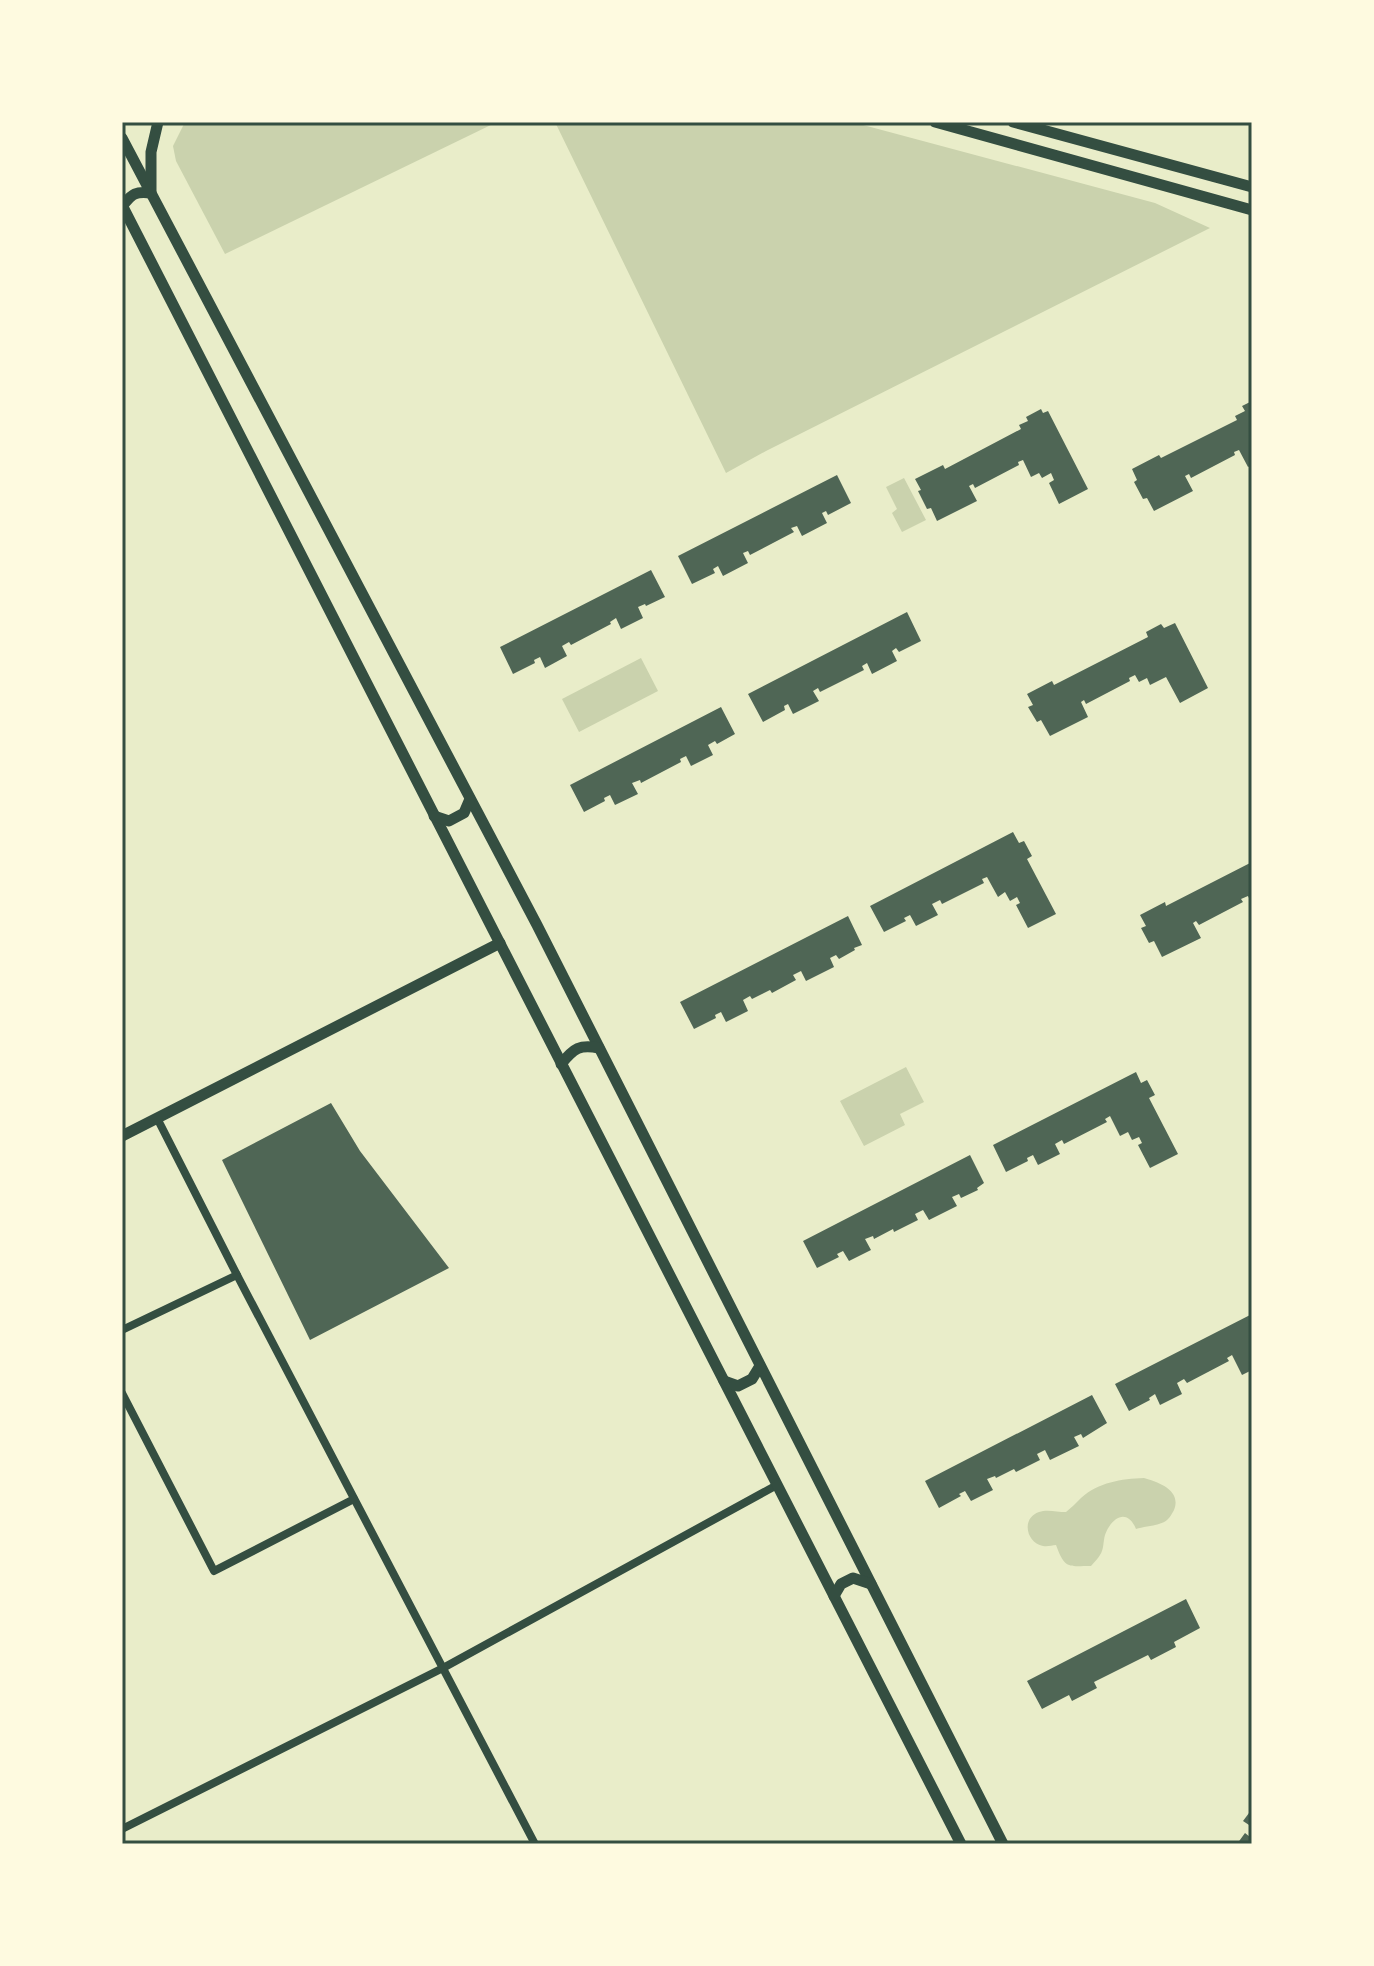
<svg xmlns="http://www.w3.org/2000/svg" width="1374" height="1966" viewBox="0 0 1374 1966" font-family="'Varela Round',sans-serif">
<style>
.green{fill:#cad2ad}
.building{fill:#4f6655}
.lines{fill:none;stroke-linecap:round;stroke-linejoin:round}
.minor{stroke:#344e41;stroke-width:8}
.tertiary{stroke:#344e41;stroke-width:11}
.neatline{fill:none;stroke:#344e41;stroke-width:3}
</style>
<rect width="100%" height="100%" fill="#e9edc9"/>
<g class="green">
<polygon points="185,122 497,122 225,254 176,161 173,146"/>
<polygon points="555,122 852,122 1155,203 1210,228 766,451 726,473"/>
<polygon points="904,478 926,520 902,532 892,513 897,509 886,487"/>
<polygon points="641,658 658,691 579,732 562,699"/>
<polygon points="906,1067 924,1102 900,1114 905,1125 864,1146 840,1101"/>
<path d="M1144 1478C1158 1482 1182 1490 1174 1510 1173 1512 1169 1519 1167 1520 1160 1526 1145 1526 1136 1529 1127 1507 1111 1518 1105 1535 1103 1542 1104 1549 1100 1555 1098 1559 1094 1562 1091 1566 1069 1566 1065 1570 1056 1545 1052 1545 1048 1547 1043 1546 1026 1543 1021 1518 1039 1512 1047 1509 1057 1512 1066 1512 1071 1508 1076 1503 1081 1498 1099 1482 1121 1479 1144 1478Z"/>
</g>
<g class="building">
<polygon points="1252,401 1252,465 1248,467 1239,450 1234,452 1235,455 1191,478 1189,474 1185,476 1193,491 1154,511 1147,498 1143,499 1134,482 1137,480 1132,469 1159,455 1161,458 1237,420 1235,416 1245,411 1242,406"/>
<polygon points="1041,409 1043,413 1048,411 1088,489 1059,504 1049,483 1054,480 1051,473 1042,478 1039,473 1031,477 1023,460 1018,462 1019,465 975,488 973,484 969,486 977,501 937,521 931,508 927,509 918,491 921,490 915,479 943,465 945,469 1021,429 1019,425 1028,421 1026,417"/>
<polygon points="837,475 851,503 828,515 826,511 822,513 827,523 802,536 797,526 791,528 794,532 750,555 748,551 743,553 748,563 723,576 718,566 713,569 715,573 692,584 678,556"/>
<polygon points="651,570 665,597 646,606 645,604 638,607 643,618 621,629 616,618 610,622 611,624 571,645 569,642 562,646 567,656 545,668 540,657 534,660 535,663 513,674 500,647"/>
<polygon points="907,612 921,641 899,652 896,648 892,651 897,661 872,674 867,663 862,666 864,670 820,692 818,688 813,691 819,701 793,714 788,704 784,706 785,710 763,722 748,694"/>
<polygon points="1175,623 1208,688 1180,703 1166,677 1150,685 1147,678 1139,682 1135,675 1129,678 1130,681 1086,704 1084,700 1081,702 1088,717 1050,736 1041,720 1037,722 1028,707 1033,705 1027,694 1052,681 1054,685 1148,637 1146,632 1161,624 1164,628"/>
<polygon points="721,707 735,734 717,744 715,741 708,745 713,755 691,766 686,756 680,759 681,762 641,783 640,780 632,783 638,794 615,805 610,795 604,798 605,801 584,812 570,785"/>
<polygon points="1013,832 1019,843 1024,841 1032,856 1027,859 1056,914 1028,928 1016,905 1020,903 1017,897 1010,901 1005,892 998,897 987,877 982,879 984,883 942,904 940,900 932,904 938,915 916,926 910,915 904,918 906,921 884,932 870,906"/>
<polygon points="1252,862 1252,904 1248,896 1241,899 1243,902 1199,925 1196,921 1193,923 1201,938 1162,957 1154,941 1149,943 1141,928 1146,926 1140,915 1165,902 1166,906"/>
<polygon points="848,916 862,945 854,948 855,950 839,959 836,955 830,958 834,967 806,981 801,971 793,975 796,980 772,993 770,990 752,999 750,996 743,1000 748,1011 726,1022 721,1012 715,1015 716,1018 694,1029 680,1002"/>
<polygon points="1136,1072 1141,1083 1147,1080 1155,1095 1149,1098 1178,1154 1150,1168 1138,1145 1142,1143 1139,1137 1132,1140 1128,1132 1120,1136 1110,1116 1105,1119 1107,1122 1064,1144 1062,1140 1055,1144 1060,1154 1038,1165 1033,1155 1027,1158 1028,1161 1006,1172 993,1145"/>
<polygon points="331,1103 360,1151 449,1268 310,1340 222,1160"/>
<polygon points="970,1155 984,1183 977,1188 978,1190 961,1198 959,1194 952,1197 957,1206 929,1220 923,1210 915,1214 918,1220 894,1232 893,1229 874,1239 873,1236 865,1239 871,1250 849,1261 843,1251 837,1254 839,1257 817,1268 803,1241"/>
<polygon points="1252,1314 1252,1370 1242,1375 1232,1355 1227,1358 1229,1361 1187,1383 1184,1379 1177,1383 1182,1394 1160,1405 1155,1394 1149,1398 1150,1400 1129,1411 1115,1384"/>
<polygon points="1092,1395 1107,1423 1083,1438 1081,1434 1074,1437 1079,1446 1050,1460 1045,1450 1037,1454 1040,1460 1016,1472 1014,1469 996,1478 995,1476 987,1479 993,1490 971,1501 965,1491 959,1494 961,1496 939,1508 925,1481"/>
<polygon points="1186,1599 1200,1628 1174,1642 1176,1647 1151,1660 1148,1655 1094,1682 1097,1688 1072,1701 1069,1695 1042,1709 1027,1681"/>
<polygon points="1252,1809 1252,1827 1243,1821"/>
<polygon points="1245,1833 1250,1837 1252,1834 1252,1844 1237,1844"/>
</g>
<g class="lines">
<g class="minor">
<polyline points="157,1118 237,1275 535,1844"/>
<polyline points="122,1330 237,1275"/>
<polyline points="122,1393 214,1571 354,1499"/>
<polyline points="122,1829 443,1668 777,1485"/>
</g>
<g class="tertiary">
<polyline points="935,122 1252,210"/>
<polyline points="1013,122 1252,187"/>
<polyline points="122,138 537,925 1003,1844"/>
<polyline points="122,205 961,1844"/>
<path d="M122 206C132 195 133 191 151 193V152L158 122"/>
<polyline points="434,816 449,821 464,813 470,799"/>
<path d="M561 1064C574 1048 580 1044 599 1048"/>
<polyline points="122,1136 500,943"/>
<polyline points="724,1381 738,1386 752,1379 760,1366"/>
<polyline points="834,1596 841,1584 853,1578 871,1584"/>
</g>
</g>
<rect width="1374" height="1966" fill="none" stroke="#fefae0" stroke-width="248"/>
<rect x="124" y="124" width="1126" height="1718" class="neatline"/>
</svg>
